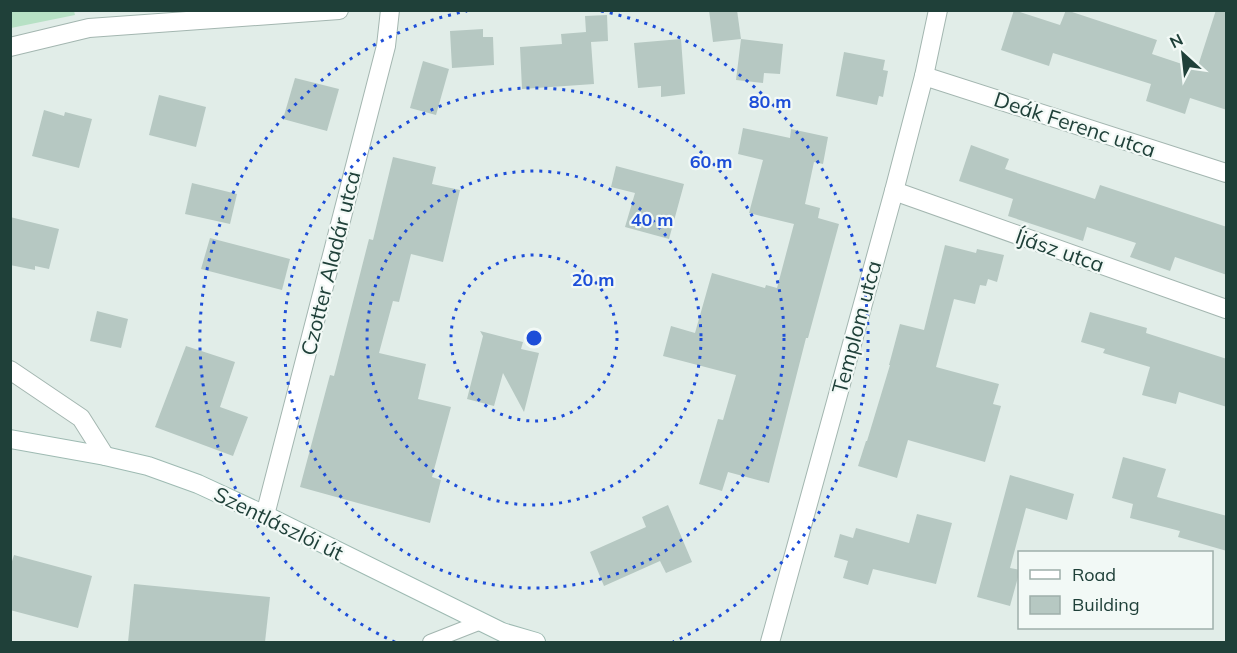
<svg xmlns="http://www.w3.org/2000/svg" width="1237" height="653" viewBox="0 0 1237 653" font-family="Mulish,sans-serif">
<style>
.green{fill:#b7e1c5}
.building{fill:#b6c8c2}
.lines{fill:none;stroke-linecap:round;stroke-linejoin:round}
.lane-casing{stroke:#a3b6b0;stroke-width:16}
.street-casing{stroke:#a3b6b0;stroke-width:20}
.secondary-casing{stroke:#9ebab2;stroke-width:20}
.lane{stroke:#fff;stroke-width:14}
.street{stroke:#fff;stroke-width:18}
.secondary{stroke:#fff;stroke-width:18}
.ring{fill:none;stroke:#1d4ed8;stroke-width:3;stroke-dasharray:3 6}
.labels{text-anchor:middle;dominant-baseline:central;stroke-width:4.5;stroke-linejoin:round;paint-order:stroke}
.street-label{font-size:21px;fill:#1f4039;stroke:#f2f9f6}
.centre{fill:#1d4ed8;stroke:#f2f9f6;stroke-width:3}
.ring-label{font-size:18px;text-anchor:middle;font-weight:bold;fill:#1d4ed8;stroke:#f2f9f6;stroke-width:4.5;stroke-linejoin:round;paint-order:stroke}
</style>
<rect width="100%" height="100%" fill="#e1ede8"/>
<polygon class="green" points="11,10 74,11 75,15 11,28"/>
<g class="building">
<polygon points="709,10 737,10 741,39 713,42"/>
<polygon points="1014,10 1060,25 1066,10 1157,40 1152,54 1197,69 1216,10 1227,10 1227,110 1190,98 1185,114 1146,101 1151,84 1053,53 1049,66 1001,50"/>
<polygon points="607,15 608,41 591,42 594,84 522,89 520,47 562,44 561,34 586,32 585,16"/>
<polygon points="483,29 483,37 493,37 494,65 452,68 450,31"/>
<polygon points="681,39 685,94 661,97 661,86 638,88 634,43"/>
<polygon points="741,39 783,44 780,74 764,73 763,83 736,80"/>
<polygon points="844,52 885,60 883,70 888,71 883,97 879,96 877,105 836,96"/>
<polygon points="423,61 449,69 436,115 410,108"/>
<polygon points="295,78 339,89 327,131 283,119"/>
<polygon points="159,95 206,107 196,147 149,135"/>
<polygon points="44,110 64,116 65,112 92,119 79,168 32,156"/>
<polygon points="743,128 790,138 791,129 828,137 823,164 814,162 805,204 820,208 818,218 839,224 808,338 806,338 769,483 728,472 722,491 699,484 718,419 723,420 736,375 663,356 671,326 695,333 712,273 765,288 766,285 777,288 794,224 749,213 763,160 738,154"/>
<polygon points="971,145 1009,159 1005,169 1095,199 1100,185 1227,227 1227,275 1175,257 1170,271 1130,257 1136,243 1087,227 1083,241 1008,216 1013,199 959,181"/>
<polygon points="393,157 436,167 432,184 460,190 443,262 411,254 399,302 393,301 379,353 426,364 418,399 451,407 432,477 441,480 430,523 300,487 330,375 334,376 369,239 373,240"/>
<polygon points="616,166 684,184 669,239 625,227 635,193 611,187"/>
<polygon points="192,183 237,194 230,224 185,214"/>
<polygon points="10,217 59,229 49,269 35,266 35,270 10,265"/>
<polygon points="210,238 290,259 282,290 201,269"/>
<polygon points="945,245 976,253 977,249 1004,255 997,282 988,279 986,286 980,285 975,304 954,299 936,367 999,384 993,404 1001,406 985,462 908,440 897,478 858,466 866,441 867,441 890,365 889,365 900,324 924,330"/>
<polygon points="97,311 128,319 121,348 90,341"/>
<polygon points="1090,312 1147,328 1146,333 1227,359 1227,407 1179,392 1176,404 1142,395 1150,367 1103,353 1105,349 1081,342"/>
<polygon points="480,331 523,342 521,349 539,353 524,412 503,373 494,406 467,399 483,336"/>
<polygon points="186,346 235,362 220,407 248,417 233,456 155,427"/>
<polygon points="1123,457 1166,469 1157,497 1227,516 1227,551 1178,537 1180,531 1130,518 1133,504 1112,498"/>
<polygon points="1010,475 1074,494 1067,520 1026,508 1010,568 1020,570 1010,606 977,597"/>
<polygon points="668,505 692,562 666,573 660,561 604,586 590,552 646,527 642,517"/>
<polygon points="917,514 952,523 936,584 873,569 868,585 843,578 848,561 834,557 840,534 853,538 856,528 909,543"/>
<polygon points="14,555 92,576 78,628 10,610 10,568"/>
<polygon points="134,584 270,597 265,642 128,642"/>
</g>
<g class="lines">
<g class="lane-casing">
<polyline id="lane" points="430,642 481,622"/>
</g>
<g class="street-casing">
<g id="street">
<polyline points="10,47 89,28 339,10"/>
<polyline points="924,76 1226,173"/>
<polyline points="894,191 1226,309"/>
<polyline points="10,370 81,418 105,456"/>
<polyline points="265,515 386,46 390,10"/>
<polyline points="770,642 894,191 924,76 938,10"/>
</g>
</g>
<g class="secondary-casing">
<polyline id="secondary" points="10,439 105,456 148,466 198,484 265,515 502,632 536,642"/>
</g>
<use href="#lane" class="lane"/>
<use href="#street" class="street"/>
<use href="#secondary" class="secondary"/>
</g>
<g class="ring">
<circle cx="534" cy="338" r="83"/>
<circle cx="534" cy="338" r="167"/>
<circle cx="534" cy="338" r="250"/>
<path d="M395 642A334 334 0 0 1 467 11M601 11A334 334 0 0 1 673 642"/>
</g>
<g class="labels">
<g class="street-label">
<text transform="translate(1075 124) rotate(18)">Deák Ferenc utca</text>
<text transform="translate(1060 250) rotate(19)">Íjász utca</text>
<text transform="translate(330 263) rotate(-76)">Czotter Aladár utca</text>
<text transform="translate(856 327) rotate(-75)">Templom utca</text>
<text transform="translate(279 523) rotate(26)">Szentlászlói út</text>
</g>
</g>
<circle cx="534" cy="338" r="9" class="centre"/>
<g class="ring-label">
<text x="770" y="108">80 m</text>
<text x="711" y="168">60 m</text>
<text x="652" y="226">40 m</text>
<text x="593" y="286">20 m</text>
</g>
<rect width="1237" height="653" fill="none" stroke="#1f4039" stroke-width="24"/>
<rect x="1018" y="551" width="195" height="78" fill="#f2f9f6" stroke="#9eafaa" stroke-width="1.5"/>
<rect x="1030" y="570" width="30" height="9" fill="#ffffff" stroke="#9eafaa" stroke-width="1.5"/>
<text x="1072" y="581" font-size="18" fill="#1f4039">Road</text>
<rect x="1030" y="596" width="30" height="18" fill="#b6c8c2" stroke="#9eafaa" stroke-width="1.5"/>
<text x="1072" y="611" font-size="18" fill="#1f4039">Building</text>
<g transform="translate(1183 54) rotate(333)" stroke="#f2f9f6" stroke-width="4.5" paint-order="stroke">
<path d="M0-4.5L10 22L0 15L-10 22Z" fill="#1f4039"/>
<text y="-9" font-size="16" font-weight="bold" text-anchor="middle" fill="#1f4039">N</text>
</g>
</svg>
